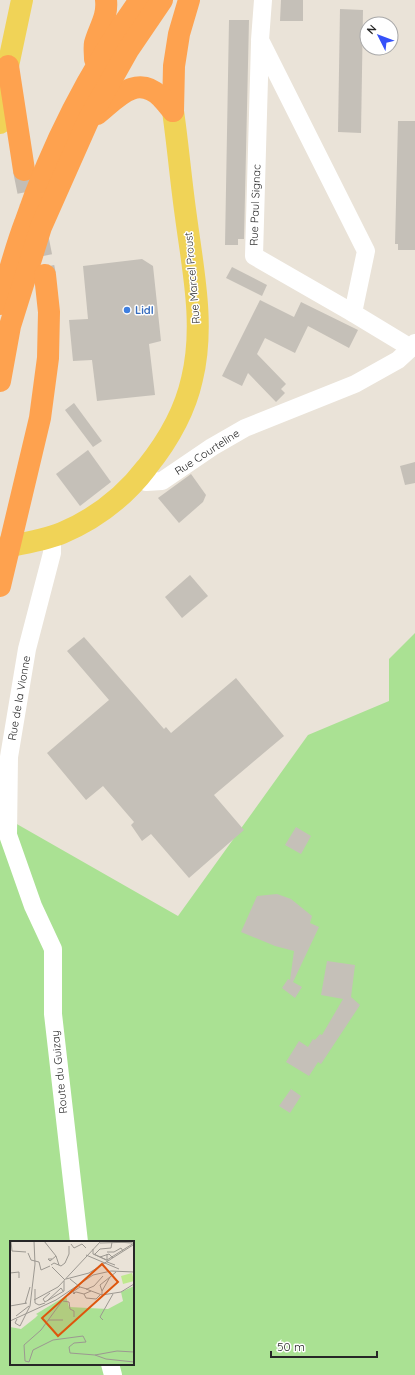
<svg xmlns="http://www.w3.org/2000/svg" width="415" height="1375" viewBox="0 0 415 1375" font-family="Quicksand,sans-serif">
<style>
.green{fill:#aae193;fill-rule:evenodd}
.building{fill:#c5c0b8}
.lines{fill:none;stroke-linecap:round;stroke-linejoin:round}
.highway-tunnel{stroke:#c3bdb5;stroke-width:22;stroke-dasharray:22 11;stroke-linecap:butt}
.minor{stroke:#fff;stroke-width:18}
.major{stroke:#f0d357;stroke-width:22}
.highway{stroke:#fea24f;stroke-width:22}
.shop-dot{fill:#3f7fe0;stroke:#fff;stroke-width:1.5}
.labels{text-anchor:middle;dominant-baseline:central;stroke-width:3;stroke-linejoin:round;paint-order:stroke}
.street-label{font-size:11px;fill:#272727;stroke:#fff}
.shop-label{font-size:11px;font-weight:bold;fill:#366cbe;stroke:#fff;text-anchor:start}
.inset-road{fill:none;stroke:#9c9891;stroke-width:1}
.view{fill:#de560d;fill-opacity:0.15;stroke:#de560d;stroke-width:2}
.inset-edge{fill:none;stroke:#272727;stroke-width:2}
</style>
<rect width="100%" height="100%" fill="#eae3d8"/>
<path class="green" d="M415 633V1375H0V822L1 815 178 916 308 735 389 701V659ZM11 1242H133V1364H11Z"/>
<g class="building">
<polygon points="281,0 303,0 303,21 280,21"/>
<polygon points="340,9 363,10 361,133 338,132"/>
<polygon points="229,20 249,20 244,239 238,239 238,245 225,245"/>
<polygon points="398,121 415,121 415,250 398,250 398,244 395,244"/>
<polygon points="142,259 153,266 161,341 149,344 155,395 97,401 92,360 73,361 69,320 88,319 83,266"/>
<polygon points="232,267 267,285 262,296 226,278"/>
<polygon points="260,300 294,317 301,302 358,330 349,348 308,326 295,353 265,338 257,354 286,384 281,389 285,393 276,402 248,373 242,386 222,376"/>
<polygon points="74,403 102,441 93,447 65,410"/>
<polygon points="88,450 111,482 80,506 56,474"/>
<polygon points="415,462 415,483 405,485 400,466"/>
<polygon points="191,474 206,495 203,502 179,523 158,498"/>
<polygon points="190,575 208,596 182,618 165,597"/>
<polygon points="84,637 164,729 166,727 171,733 236,678 284,736 214,795 244,830 189,878 151,834 142,841 131,825 134,822 103,786 86,800 47,753 109,700 67,651"/>
<polygon points="296,827 311,836 301,854 285,845"/>
<polygon points="277,894 291,899 312,916 310,923 319,927 293,982 302,987 295,998 282,988 288,979 290,980 294,951 275,946 241,932 257,896"/>
<polygon points="327,961 355,965 351,997 360,1005 321,1064 318,1062 309,1076 286,1062 299,1041 308,1047 313,1039 315,1040 320,1034 322,1035 343,999 321,995"/>
<polygon points="291,1089 301,1096 290,1113 279,1106"/>
</g>
<g class="lines">
<polyline class="highway-tunnel" points="24,170 45,275"/>
<g class="minor">
<polyline points="263,0 260,40 366,251 353,313 411,348"/>
<polyline points="260,43 254,256 353,313"/>
<polyline points="139,478 146,482 162,481 212,447 245,428 355,384 398,360 411,348 415,343"/>
<polyline points="52,537 52,553 27,649 9,757 8,835 33,906 53,949 53,1014 79,1242"/>
<polyline points="110,1364 113,1375"/>
</g>
<g class="major">
<polyline points="0,123 8,66 22,0"/>
<path d="M0 548C20 544 42 541 62 533 95 519 125 496 147 467 167 442 185 411 192 379 205 326 193 270 186 217 181 182 178 146 173 111"/>
</g>
<g class="highway">
<path d="M95 59C95 54 94 48 95 43 99 28 108 17 106 0"/>
<polyline points="8,66 24,170"/>
<polyline points="173,111 174,66 179,34 189,0"/>
<path d="M97 114C116 99 136 73 161 97 165 101 169 107 173 111"/>
<path d="M0 304C8 277 15 249 25 223 52 144 91 68 140 0"/>
<polyline points="0,381 10,326 41,227 88,121 128,50 162,0"/>
<polyline points="0,586 40,418 48,358 49,312 45,275"/>
</g>
</g>
<circle class="shop-dot" cx="127" cy="310" r="4"/>
<g class="labels">
<g class="street-label">
<text transform="translate(255 205) rotate(-88)">Rue Paul Signac</text>
<text transform="translate(192 278) rotate(-95)">Rue Marcel Proust</text>
<text transform="translate(207 452) rotate(-33)">Rue Courteline</text>
<text transform="translate(19 698) rotate(-80)">Rue de la Vionne</text>
<text transform="translate(59 1072) rotate(-96)">Route du Guizay</text>
</g>
<g class="shop-label">
<text x="135" y="310">Lidl</text>
</g>
</g>
<g transform="translate(10 1241)">
<rect width="124" height="124" fill="#eae3d8"/>
<path d="M124 45V124H0V86L11 88 25 77 28 74 26 73 56 55 59 66 98 68 113 60 111 51Z" fill="#aae193"/>
<path d="M122 32 124 40 113 43 111 35Z" fill="#bfe98e"/>
<path class="inset-road" d="M1 0 2 10 16 11M34 0 46 15 49 24M93 0 122 2M90 2 124 1M61 3 64 7 72 3 76 7M83 8V13L97 19 124 2M97 11H104L111 7 113 10M18 12 21 19 29 21 31 29 40 25M84 13 96 19M85 13 90 8 101 7 102 1M97 13V21L105 24M76 14 109 28M90 16 99 13 103 17M42 18H38L40 20 46 15M41 24 44 22 51 25 55 22 59 13V5M42 26 55 39M0 32 9 31V37M56 38 79 32 123 4M60 38 70 46 77 48 84 45 93 35M70 46 55 56 31 89 14 104 15 120 19 121 23 109 43 99 73 95 76 101 64 102 59 106 60 112 85 114 107 110 124 111M25 48V62L29 64 35 62M76 48 92 54 111 51 124 43M63 50 64 51V52H65L64 53 63 52H64L66 51 74 53M81 50 74 53 76 57 86 58 90 54M92 50 90 44 100 36M40 52 33 58 35 61 54 50V40M92 54V50L100 36 106 31M24 59 48 46 91 0M37 60 51 47 53 50M53 60 59 61 60 68 64 70V76M15 63 20 46M0 65 17 62M6 75 19 65M7 78 5 82 10 85 20 65 25 23 24 0M38 79H53M93 79 90 76 103 53M0 80 46 59 83 34 101 30 124 31M85 114 96 118 124 121"/>
<path class="view" d="M92 23 108 41 48 95 32 77Z"/>
<rect width="124" height="124" class="inset-edge"/>
</g>
<g transform="translate(379 36) rotate(312)"><circle r="19" fill="#ffffff" stroke="#a9a9a9"/>
<path d="M0-3L7 15L0 10L-7 15Z" fill="#3551f9"/>
<text y="-6" font-size="11" font-weight="bold" text-anchor="middle" fill="#272727">N</text>
</g>
<path d="M271 1351v6h106v-6" fill="none" stroke="#272727" stroke-width="2"/>
<text x="277" y="1351" font-size="12" fill="#272727" stroke="#ffffff" stroke-width="3" paint-order="stroke">50 m</text>
</svg>
